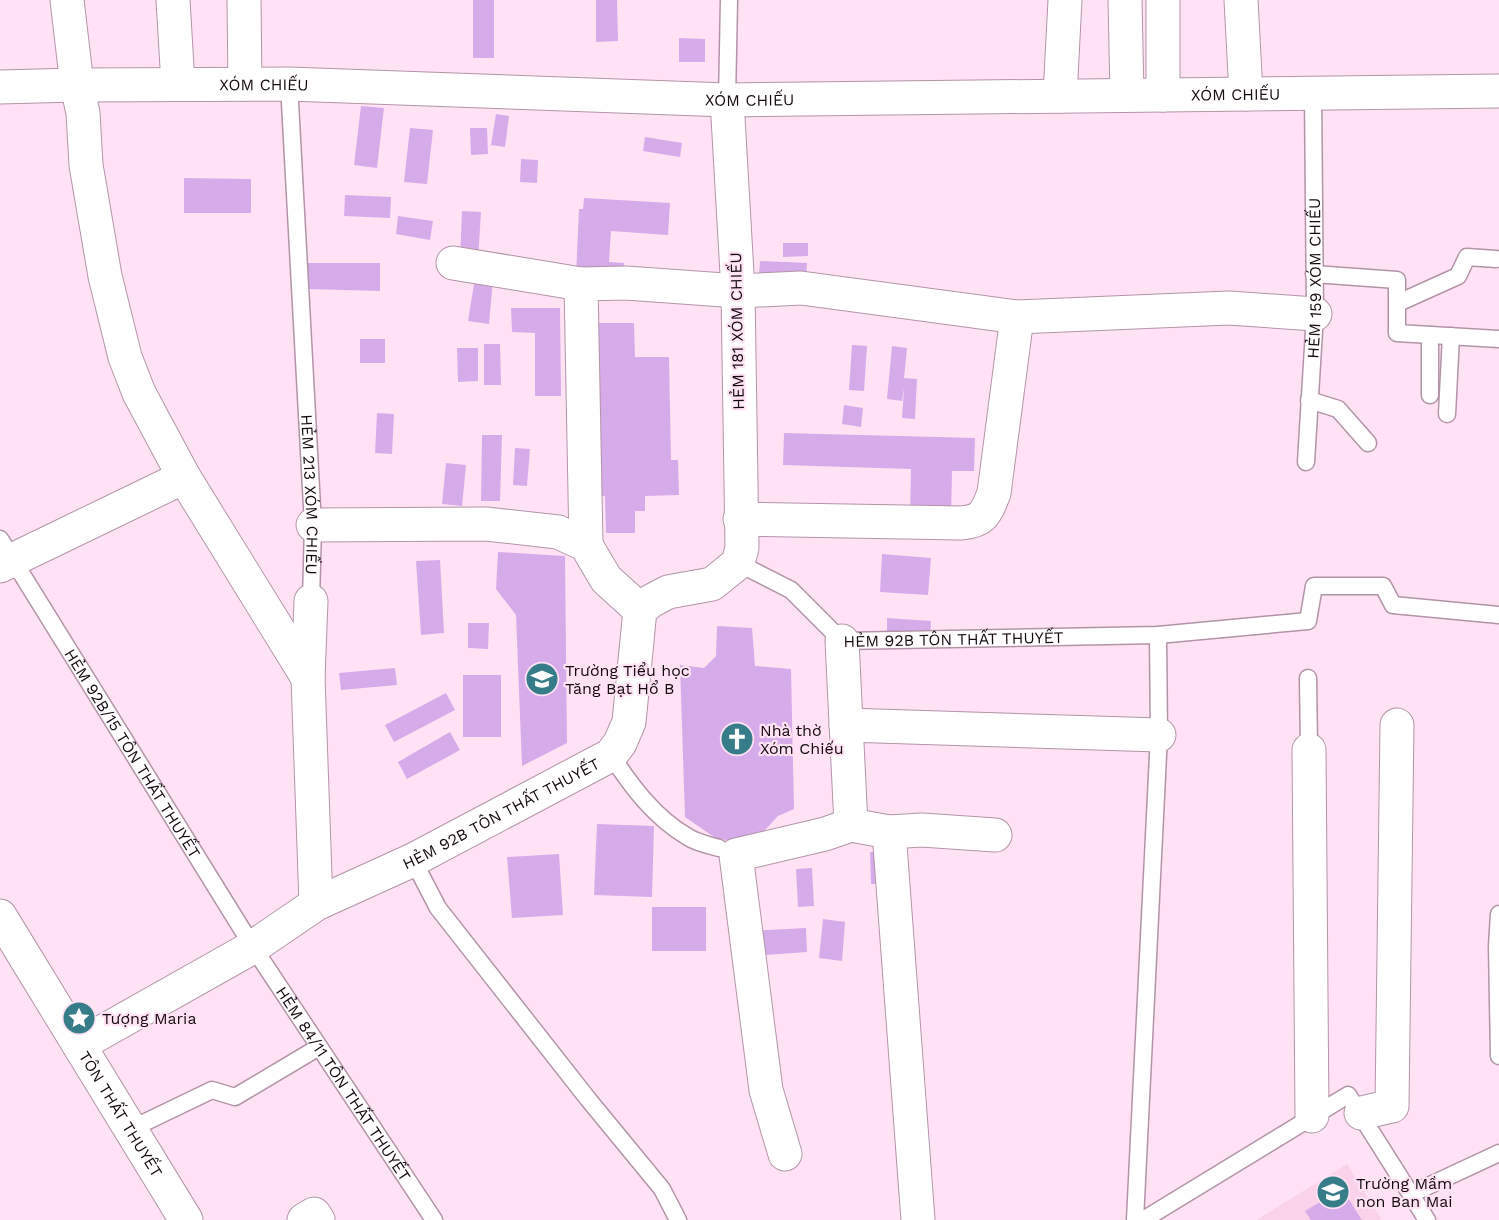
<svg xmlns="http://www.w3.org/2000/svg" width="1499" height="1220" viewBox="0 0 1499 1220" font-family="'Work Sans',sans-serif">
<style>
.built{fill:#fad2ea}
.building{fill:#d6abea}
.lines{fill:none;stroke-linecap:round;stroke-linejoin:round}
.service-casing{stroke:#b394a7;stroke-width:19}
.minor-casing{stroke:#b394a7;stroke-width:35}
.tertiary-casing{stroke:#b394a7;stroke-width:35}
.secondary-casing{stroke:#b394a7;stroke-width:35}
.service{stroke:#fff;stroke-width:16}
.minor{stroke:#fff;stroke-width:33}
.tertiary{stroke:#fff;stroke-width:33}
.secondary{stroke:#fff;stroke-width:33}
.labels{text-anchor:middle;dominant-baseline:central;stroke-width:4.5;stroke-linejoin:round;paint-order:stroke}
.street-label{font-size:16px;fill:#140910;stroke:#ffe3f4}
.poi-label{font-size:16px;fill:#140910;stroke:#ffe3f4;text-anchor:start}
</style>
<rect width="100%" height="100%" fill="#ffe3f4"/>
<polygon class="built" points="1347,1164 1382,1220 1256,1220"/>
<g class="building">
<rect x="473" y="0" width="21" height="58"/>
<polygon points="596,0 617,0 618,41 596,42"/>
<polygon points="679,38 705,39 705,62 679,62"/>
<polygon points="361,106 384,108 377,168 354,165"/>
<polygon points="496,114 509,116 505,147 491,145"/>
<polygon points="410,128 433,130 427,184 404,182"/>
<polygon points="470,128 487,128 488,154 471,155"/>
<polygon points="645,137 682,143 680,157 643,151"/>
<polygon points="521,159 538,160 537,183 520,182"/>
<polygon points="184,178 251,179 251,213 184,213"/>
<polygon points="345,195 391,197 390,218 344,216"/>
<polygon points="584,198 670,203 668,235 611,231 609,262 624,263 623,280 576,276 579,209 583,209"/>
<polygon points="462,211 481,212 478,261 460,260"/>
<polygon points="398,216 433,221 430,240 396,234"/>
<polygon points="783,243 808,243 808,256 783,257"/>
<polygon points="760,261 807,263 806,278 759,276"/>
<polygon points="307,263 380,263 380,291 307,289"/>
<polygon points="475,278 493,280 489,324 468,321"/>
<polygon points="511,308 560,308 561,396 535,396 535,333 512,332"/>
<polygon points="587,323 634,323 635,357 669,357 671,460 678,460 679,495 645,496 645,511 635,511 635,533 606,533 605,496 596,496"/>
<rect x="360" y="339" width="25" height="24"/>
<polygon points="484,344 500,344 501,385 484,385"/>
<polygon points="852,345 867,346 864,391 849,390"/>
<polygon points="892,346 907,348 904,378 917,379 915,419 902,418 904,388 902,401 887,399"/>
<polygon points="457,348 478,348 478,381 458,382"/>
<polygon points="844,405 863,408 861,427 842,424"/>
<polygon points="377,413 394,414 392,454 375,453"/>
<polygon points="784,433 975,438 974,471 952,471 951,520 910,519 911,469 783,465"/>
<polygon points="482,435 502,435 500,501 481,501"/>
<polygon points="515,448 530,449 527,486 513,485"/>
<polygon points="446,463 466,465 462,506 442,504"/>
<polygon points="498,552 565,556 567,743 522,766 516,615 496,589"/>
<polygon points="882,554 931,558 928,595 880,592"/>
<polygon points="440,560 444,633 421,635 416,561"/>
<polygon points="887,618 931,621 930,637 887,635"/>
<polygon points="468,623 489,623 488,649 468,648"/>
<polygon points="717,626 752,628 755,666 791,669 794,809 778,816 753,843 717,839 685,817 680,665 704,668 716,656"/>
<polygon points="395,668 397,685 341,690 339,673"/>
<rect x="463" y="675" width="38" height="62"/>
<polygon points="446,693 455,710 394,742 385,725"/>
<polygon points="450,732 460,750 407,779 398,762"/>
<polygon points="597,824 654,826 652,897 594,895"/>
<polygon points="870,852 886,852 888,884 871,884"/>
<polygon points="559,854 563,915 512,918 507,857"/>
<polygon points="812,868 814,906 798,907 796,869"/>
<rect x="652" y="907" width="54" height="44"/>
<polygon points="823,919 845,922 842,961 819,958"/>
<polygon points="806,928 807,952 752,956 750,931"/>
<polygon points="1342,1189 1362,1220 1311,1220 1305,1211"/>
</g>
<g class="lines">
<g class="service-casing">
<g id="service">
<path id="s1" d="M289 84 313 525 311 601"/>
<polyline points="727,100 729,0"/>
<polyline points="1314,274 1397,280 1397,333 1499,339"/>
<polyline points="1398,303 1458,276 1467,257 1496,259"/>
<polyline points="1430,395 1430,335"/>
<polyline points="1309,400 1338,409 1368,443"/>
<polyline points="1447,414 1451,336"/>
<path id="s2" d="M1306 462 1315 314 1313 93"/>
<path id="s3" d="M0 539 253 947 434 1220"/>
<path id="s4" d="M738 563 791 590 842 641 1158 635 1308 621 1314 586H1383L1393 605 1499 615"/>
<polyline points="1308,678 1309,750"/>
<path d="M611 755C631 786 655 818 688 837 697 843 709 845 719 848"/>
<polyline points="413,860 438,908 588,1099 662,1189 678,1220"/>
<polyline points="1499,914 1497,946 1499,1056"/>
<polyline points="131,1129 212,1090 235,1097 319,1047"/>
<polyline points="1411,1194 1499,1153"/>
<polyline points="1135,1220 1159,735 1158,635"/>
<polyline points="1143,1220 1348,1095 1427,1220"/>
</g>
</g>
<g class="minor-casing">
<g id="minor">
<polyline points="67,0 77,85 83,113 86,165 105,276 125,357 139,393 184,477 308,678"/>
<polyline points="173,0 178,84"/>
<polyline points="244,0 245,84"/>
<polyline points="1125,0 1127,95"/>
<polyline points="1241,0 1246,94"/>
<polyline points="1163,95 1163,0"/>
<polyline points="1060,96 1065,0"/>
<polyline points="453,263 581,284"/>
<path d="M740 519 961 523C984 521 986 513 994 493L1017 317"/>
<polyline points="313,525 486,524 558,532 586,545 606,579 640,610"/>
<polyline points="586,545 581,284 626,283 738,291 801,288 1017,317 1229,308 1315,314"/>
<polyline points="0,566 184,477"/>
<polyline points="311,601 308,678 316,904"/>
<polyline points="842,641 851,825"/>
<polyline points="846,725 1159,735"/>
<polyline points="1309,750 1312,1116"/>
<polyline points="889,832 918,1220"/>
<path id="s5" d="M79 1045 253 947 316 904 413 860 611 755 620 743 629 722 640 610 651 601 668 592 712 584 738 563 742 548 738 291 727 100"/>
<polyline points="1361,1113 1392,1106 1397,725"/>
<polyline points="785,1154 766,1090 736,855 825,834 851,825 889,832 922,830 995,835"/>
<polyline points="304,1220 314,1214 318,1220"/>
</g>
</g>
<g class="tertiary-casing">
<g id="tertiary">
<path id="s6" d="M0 87 77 85 289 84 727 100 1499 91"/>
</g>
</g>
<g class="secondary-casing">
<g id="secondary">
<path id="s7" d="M0 916 186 1220"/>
</g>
</g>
<use href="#service" class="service"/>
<use href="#minor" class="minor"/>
<use href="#tertiary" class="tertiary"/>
<use href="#secondary" class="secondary"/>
</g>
<defs>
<g id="school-disc" transform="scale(1.725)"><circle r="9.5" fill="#377d89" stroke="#ffe3f4"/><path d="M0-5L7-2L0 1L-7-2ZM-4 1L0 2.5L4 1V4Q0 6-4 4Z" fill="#fff"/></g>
<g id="church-disc" transform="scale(1.725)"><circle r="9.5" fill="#377d89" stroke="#ffe3f4"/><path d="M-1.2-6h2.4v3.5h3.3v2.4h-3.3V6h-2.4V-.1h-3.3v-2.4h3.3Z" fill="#fff"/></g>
<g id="sight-disc" transform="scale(1.725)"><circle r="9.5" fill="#377d89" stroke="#ffe3f4"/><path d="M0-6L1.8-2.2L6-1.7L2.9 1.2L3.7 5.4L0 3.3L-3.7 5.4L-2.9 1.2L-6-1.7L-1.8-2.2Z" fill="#fff"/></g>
</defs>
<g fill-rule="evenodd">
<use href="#school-disc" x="542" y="679"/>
<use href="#church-disc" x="737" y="739"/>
<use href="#sight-disc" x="79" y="1018"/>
<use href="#school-disc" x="1333" y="1192"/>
</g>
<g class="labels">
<g class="street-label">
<text stroke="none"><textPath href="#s6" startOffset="264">XÓM CHIẾU</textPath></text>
<text stroke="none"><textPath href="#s6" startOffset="1236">XÓM CHIẾU</textPath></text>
<text stroke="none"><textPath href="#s6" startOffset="750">XÓM CHIẾU</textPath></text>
<text stroke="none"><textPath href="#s2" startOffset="184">HẺM 159 XÓM CHIẾU</textPath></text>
<text transform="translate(737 331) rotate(-91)">HẺM 181 XÓM CHIẾU</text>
<text stroke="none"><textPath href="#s1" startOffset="411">HẺM 213 XÓM CHIẾU</textPath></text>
<text stroke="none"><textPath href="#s4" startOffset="243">HẺM 92B TÔN THẤT THUYẾT</textPath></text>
<text stroke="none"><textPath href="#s3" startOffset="252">HẺM 92B/15 TÔN THẤT THUYẾT</textPath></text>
<text stroke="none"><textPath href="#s5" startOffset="482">HẺM 92B TÔN THẤT THUYẾT</textPath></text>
<text stroke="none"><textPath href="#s3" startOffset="644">HẺM 84/11 TÔN THẤT THUYẾT</textPath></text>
<text stroke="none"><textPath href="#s7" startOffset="232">TÔN THẤT THUYẾT</textPath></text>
</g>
<g class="poi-label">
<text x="565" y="670">Trường Tiểu học<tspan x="565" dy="18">Tăng Bạt Hổ B</tspan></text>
<text x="760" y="730">Nhà thờ<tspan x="760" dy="18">Xóm Chiếu</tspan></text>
<text x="102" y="1018">Tượng Maria</text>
<text x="1356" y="1183">Trường Mầm<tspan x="1356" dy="18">non Ban Mai</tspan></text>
</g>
</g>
</svg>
